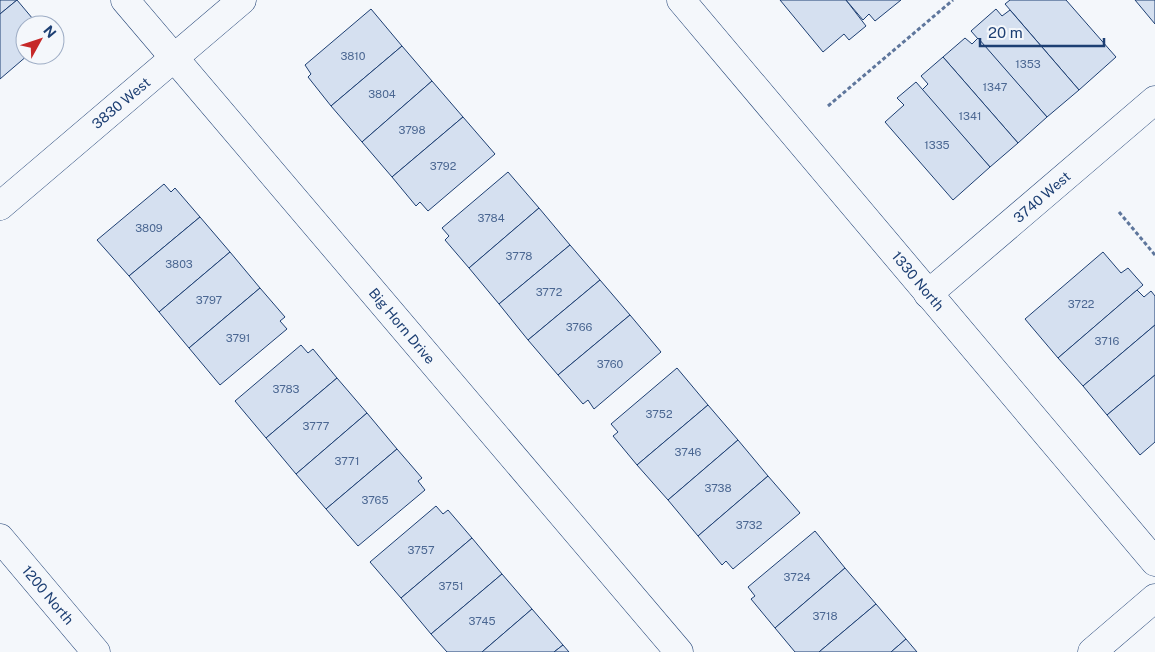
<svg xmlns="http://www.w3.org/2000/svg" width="1155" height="652" viewBox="0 0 1155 652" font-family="'Public Sans',sans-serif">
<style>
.building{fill:#d5e0f0;stroke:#1d3f73}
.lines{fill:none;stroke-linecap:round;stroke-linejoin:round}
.minor-casing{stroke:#1d3f73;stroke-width:29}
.path{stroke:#5e769c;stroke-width:3;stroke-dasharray:4 2.5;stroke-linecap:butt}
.minor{stroke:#f4f7fb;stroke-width:28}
.labels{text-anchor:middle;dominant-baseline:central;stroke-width:4;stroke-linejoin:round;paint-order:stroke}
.number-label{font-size:11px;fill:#4b6792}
.street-label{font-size:14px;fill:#1d3f73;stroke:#f4f7fb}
</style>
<rect width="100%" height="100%" fill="#f4f7fb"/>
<g class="building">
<polygon points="0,0 17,0 0,14"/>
<polygon points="17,0 38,25 25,25 25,55 28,55 0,79 0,14"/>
<polygon points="780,0 846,0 866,26 849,40 844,34 823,52"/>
<polygon points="846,0 901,0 875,21 869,14 863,20"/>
<polygon points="1010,0 1066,0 1116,57 1079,90 1005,4"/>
<polygon points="1135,0 1155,0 1155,24"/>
<polygon points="371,9 402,46 331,106 308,77 311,74 305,65"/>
<polygon points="996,9 1002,16 1010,10 1079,90 1047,117 971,31"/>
<polygon points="965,38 972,44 978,38 1047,117 1018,143 943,57"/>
<polygon points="402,46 432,81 362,142 331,106"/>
<polygon points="943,57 1018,143 990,167 922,90 928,84 921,76"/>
<polygon points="432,81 463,117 392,177 362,142"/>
<polygon points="916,82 990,167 953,200 885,122 904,105 897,98"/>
<polygon points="463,117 495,154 428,211 420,202 416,206 392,177"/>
<polygon points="508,172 539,208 469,268 445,240 449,236 442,228"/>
<polygon points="164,184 171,192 175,188 200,217 129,276 97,240"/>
<polygon points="539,208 570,245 499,304 469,268"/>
<polygon points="200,217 230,252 159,312 129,276"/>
<polygon points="570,245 600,280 528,340 499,304"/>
<polygon points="230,252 260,288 189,348 159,312"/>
<polygon points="1103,252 1121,273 1128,268 1143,285 1058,358 1025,319"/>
<polygon points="600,280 630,315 558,375 528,340"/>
<polygon points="260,288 285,317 280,321 287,329 220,385 189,348"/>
<polygon points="1137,290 1144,297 1151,291 1155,296 1155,325 1083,386 1058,358"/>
<polygon points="630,315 661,352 594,409 588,400 583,404 558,375"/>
<polygon points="1155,325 1155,375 1107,415 1083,386"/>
<polygon points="301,345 308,353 313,349 337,378 266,438 235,401"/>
<polygon points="677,368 708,405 637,465 613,436 618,432 611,424"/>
<polygon points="1155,375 1155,442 1140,455 1107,415"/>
<polygon points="337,378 367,413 296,474 266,438"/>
<polygon points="708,405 738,440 668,500 637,465"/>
<polygon points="367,413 397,449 326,509 296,474"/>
<polygon points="738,440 768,476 698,536 668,500"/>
<polygon points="397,449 422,478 418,481 425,490 358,546 326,509"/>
<polygon points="768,476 800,513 733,569 726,561 722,565 698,536"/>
<polygon points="436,506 443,514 448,510 472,538 401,598 370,562"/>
<polygon points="815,531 845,568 775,628 751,599 755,596 748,587"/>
<polygon points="472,538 502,574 431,634 401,598"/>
<polygon points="845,568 876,604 819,652 795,652 775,628"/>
<polygon points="502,574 532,609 482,652 447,652 431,634"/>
<polygon points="876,604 906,639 891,652 819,652"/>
<polygon points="532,609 563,645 554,652 482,652"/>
<polygon points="906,639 917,652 891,652"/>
<polygon points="563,645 569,652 554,652"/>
</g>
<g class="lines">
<g class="minor-casing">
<g id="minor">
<polyline points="125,0 679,652"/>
<polyline points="681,0 1155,562"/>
<polyline points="0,206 242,0"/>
<polyline points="928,294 1155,100"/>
<polyline points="0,538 96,652"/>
<polyline points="1092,652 1155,598"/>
</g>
</g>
<g class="path">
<polyline points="828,106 953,0"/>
<polyline points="1119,212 1155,255"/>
</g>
<use href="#minor" class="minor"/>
</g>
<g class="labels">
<g class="number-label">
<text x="353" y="56">3810</text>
<text x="1028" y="64">1353</text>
<text x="995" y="87">1347</text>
<text x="382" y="94">3804</text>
<text x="970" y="116">1341</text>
<text x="412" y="130">3798</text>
<text x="937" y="145">1335</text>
<text x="443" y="166">3792</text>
<text x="491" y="218">3784</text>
<text x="149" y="228">3809</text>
<text x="519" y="256">3778</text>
<text x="179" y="264">3803</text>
<text x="549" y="292">3772</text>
<text x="209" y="300">3797</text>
<text x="1081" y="304">3722</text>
<text x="579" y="327">3766</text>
<text x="238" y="338">3791</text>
<text x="1107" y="341">3716</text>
<text x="610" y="364">3760</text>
<text x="286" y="389">3783</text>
<text x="659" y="414">3752</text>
<text x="316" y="426">3777</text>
<text x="688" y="452">3746</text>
<text x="347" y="461">3771</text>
<text x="718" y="488">3738</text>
<text x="375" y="500">3765</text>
<text x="749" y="525">3732</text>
<text x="421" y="550">3757</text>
<text x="797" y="577">3724</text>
<text x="451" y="586">3751</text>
<text x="825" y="616">3718</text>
<text x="482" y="621">3745</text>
</g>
<g class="street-label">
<text transform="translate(121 103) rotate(-40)">3830 West</text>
<text transform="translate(1042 197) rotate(-41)">3740 West</text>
<text transform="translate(918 281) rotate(50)">1330 North</text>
<text transform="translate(402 326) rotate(50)">Big Horn Drive</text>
<text transform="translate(48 595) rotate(50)">1200 North</text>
</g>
</g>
<g transform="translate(40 40) rotate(50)"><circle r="24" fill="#f4f7fb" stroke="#9eadc5"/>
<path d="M0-4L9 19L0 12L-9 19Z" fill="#c62828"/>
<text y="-8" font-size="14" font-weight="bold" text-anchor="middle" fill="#1d3f73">N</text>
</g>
<path d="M980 38v8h124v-8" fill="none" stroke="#1d3f73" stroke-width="2.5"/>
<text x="988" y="38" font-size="15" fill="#1d3f73" stroke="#f4f7fb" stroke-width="4" paint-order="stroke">20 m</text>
</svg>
